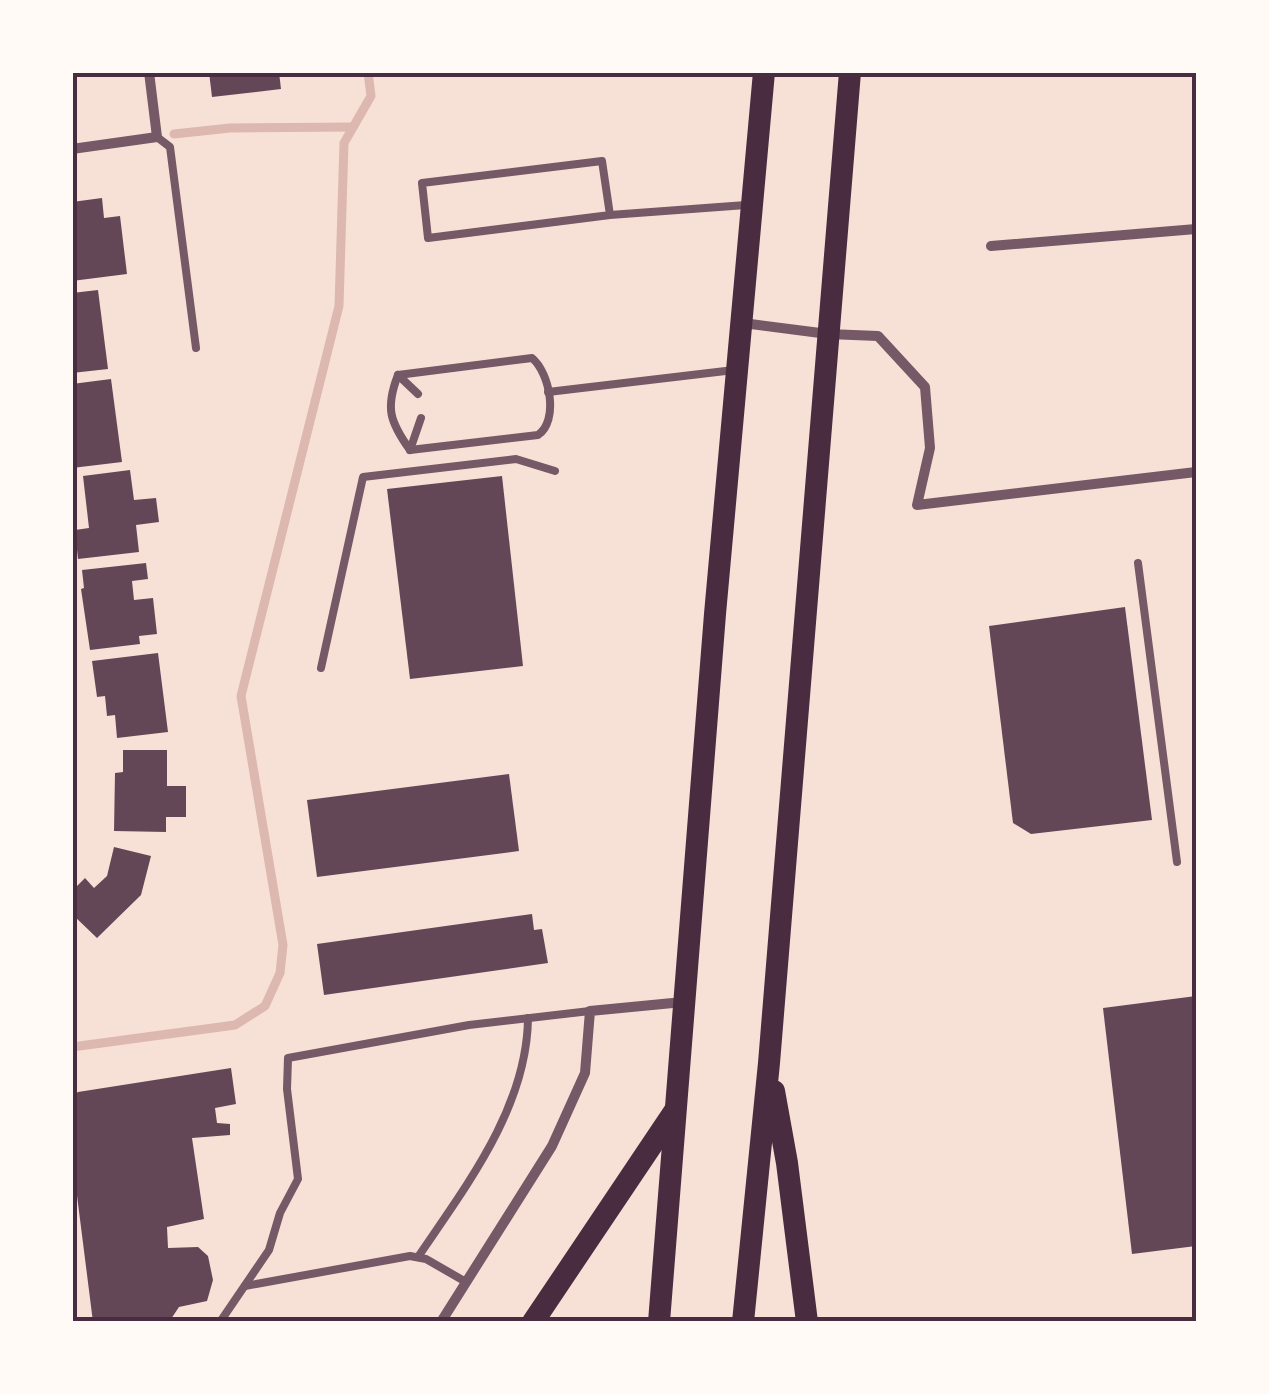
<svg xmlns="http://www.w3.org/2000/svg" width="1269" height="1394" viewBox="0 0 1269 1394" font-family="Helvetica,sans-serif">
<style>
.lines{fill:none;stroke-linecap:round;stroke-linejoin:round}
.stream{stroke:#dcb8b0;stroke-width:9}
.building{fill:#644757}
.service{stroke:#755966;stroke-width:8}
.minor{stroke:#755966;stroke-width:10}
.trunk{stroke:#4a2c40;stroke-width:22}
.neatline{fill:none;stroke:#4a2c40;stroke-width:4}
</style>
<rect width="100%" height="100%" fill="#f7e1d7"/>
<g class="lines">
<g class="stream">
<polyline points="174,134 230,128 353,127"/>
<polyline points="72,1047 235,1025 265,1006 280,973 283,945 241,696 339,306 344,143 371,96 368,72"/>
</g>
</g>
<g class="building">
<polygon points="209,72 279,72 281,89 212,97"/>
<polygon points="102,198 104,218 120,216 127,274 72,281 72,202"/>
<polygon points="98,290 108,369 72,373 72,293"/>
<polygon points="111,379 122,462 72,468 72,384"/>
<polygon points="130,470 134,500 156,498 159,522 136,525 139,552 78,559 75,530 89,528 83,476"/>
<polygon points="502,476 523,666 410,679 387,489"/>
<polygon points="146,563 148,579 132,581 134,600 153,598 157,634 139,636 140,644 90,650 81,589 84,588 82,570"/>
<polygon points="1125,607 1152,820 1031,834 1013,823 989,626"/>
<polygon points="158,653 168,732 117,738 115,715 107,716 105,696 97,697 92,661"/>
<polygon points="123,750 167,750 167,786 186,786 186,817 166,817 166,832 114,831 115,773 123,772"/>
<polygon points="509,774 519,851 317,877 307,800"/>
<polygon points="114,847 151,856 141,895 97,938 72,914 72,891 85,878 94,888 107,876"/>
<polygon points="532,914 534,930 542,929 548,963 324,995 317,944"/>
<polygon points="1196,996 1196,1246 1132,1254 1103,1008"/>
<polygon points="231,1068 236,1104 215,1108 217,1123 230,1124 230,1135 192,1138 204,1219 167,1227 168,1248 198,1247 208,1256 213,1280 207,1301 179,1307 169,1322 93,1322 72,1156 72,1096 78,1092"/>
</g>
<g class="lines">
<g class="service">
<polyline points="157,137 170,147 196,348"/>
<polyline points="610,215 602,161 422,183 428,238 610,215 746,205"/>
<path d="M398 375 532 358C550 373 559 421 538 435L410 450"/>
<path d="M398 375C385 408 390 422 410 450"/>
<polyline points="398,375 418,394"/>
<polyline points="548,392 734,370"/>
<polyline points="410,450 421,418"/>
<polyline points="1138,563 1177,862"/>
<polyline points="321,668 363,477 516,459 555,471"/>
<path d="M418 1257C466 1186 527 1108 528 1018"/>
<polyline points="245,1286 410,1256 426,1259 466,1282"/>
<polyline points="220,1322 269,1250 280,1213 298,1179 287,1089 288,1058 469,1025 590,1011"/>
</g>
<g class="minor">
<polyline points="72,149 157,137 149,72"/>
<polyline points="991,246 1196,229"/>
<polyline points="743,323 828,334 878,336 925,387 930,448 917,505 1196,472"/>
<polyline points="441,1322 552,1146 585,1073 590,1011 683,1002"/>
</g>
<g class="trunk">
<polyline points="774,1091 787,1163 807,1322"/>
<polyline points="533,1322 674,1112"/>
<polyline points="659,1322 715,614 764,72"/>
<polyline points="743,1322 769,1063 850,72"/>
</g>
</g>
<rect width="1269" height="1394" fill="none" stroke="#fffaf5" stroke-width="150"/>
<rect x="75" y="75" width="1119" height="1244" class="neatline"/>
</svg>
